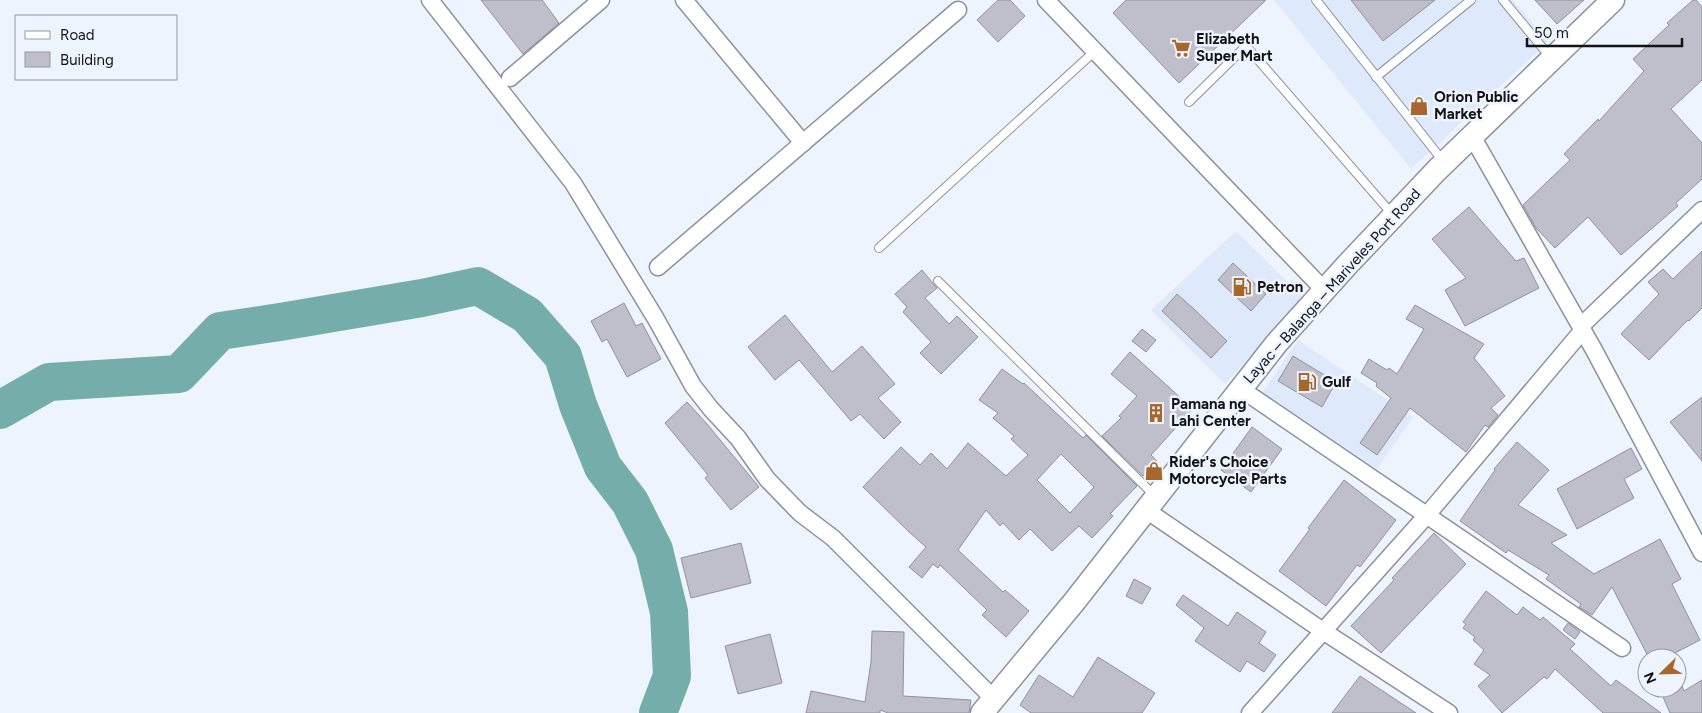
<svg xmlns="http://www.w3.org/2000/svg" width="1702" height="713" viewBox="0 0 1702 713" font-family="Figtree,sans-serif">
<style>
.built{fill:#deeafb}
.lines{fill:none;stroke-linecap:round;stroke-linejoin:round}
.river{stroke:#74adaa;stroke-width:38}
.building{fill:#bfbecb;stroke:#91909b;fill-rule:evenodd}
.service-casing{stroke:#8b929c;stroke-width:10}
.minor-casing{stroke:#8b929c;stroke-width:19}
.secondary-casing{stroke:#8b929c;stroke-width:25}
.service{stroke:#fff;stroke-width:8}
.minor{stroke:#fff;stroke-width:16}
.secondary{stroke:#fff;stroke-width:22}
.labels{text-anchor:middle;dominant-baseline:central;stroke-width:5;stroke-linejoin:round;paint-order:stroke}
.poi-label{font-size:15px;font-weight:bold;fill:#111317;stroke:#eef4fd;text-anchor:start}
.street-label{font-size:15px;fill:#111317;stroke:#eef4fd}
</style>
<rect width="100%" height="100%" fill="#eef4fd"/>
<g class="built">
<polygon points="1274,0 1513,0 1548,42 1411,169"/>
<polygon points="1236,231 1304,298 1225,384 1151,310"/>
<polygon points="1298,340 1413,417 1377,469 1263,392"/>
</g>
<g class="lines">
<polyline class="river" points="0,410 49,382 179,374 220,331 280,322 422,298 478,286 527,315 563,356 578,405 603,467 630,502 654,550 669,612 672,676 658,713"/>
</g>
<g class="building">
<polygon points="481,0 542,0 559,23 523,54"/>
<polygon points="998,0 1010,0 1025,16 998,42 977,20"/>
<polygon points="1126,0 1266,0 1179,83 1113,13"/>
<polygon points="1351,0 1435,0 1383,41"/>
<polygon points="1535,0 1584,0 1557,24"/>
<polygon points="1693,0 1696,0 1702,7 1702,80 1671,109 1702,143 1702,179 1676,203 1678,206 1621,255 1588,217 1555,248 1536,228 1523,205 1570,160 1564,154 1598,119 1599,121 1644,71 1633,59 1669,25 1667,23"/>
<polygon points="1469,207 1516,261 1524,258 1539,288 1465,326 1445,290 1466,278 1432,239"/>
<polygon points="1702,251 1702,308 1689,321 1688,320 1649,360 1621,334 1659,294 1648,282 1663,269 1673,279"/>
<polygon points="1233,263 1266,294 1251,311 1218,280"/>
<polygon points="922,270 937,288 925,298 949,324 957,316 978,337 941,374 920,353 931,342 903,312 907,307 895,294"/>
<polygon points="1177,294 1195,310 1227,341 1211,358 1162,311"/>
<polygon points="624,303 636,326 642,323 661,359 627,377 607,339 602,342 591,321"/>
<polygon points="1415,305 1484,344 1474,358 1505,396 1491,408 1498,415 1488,427 1485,425 1466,452 1410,408 1377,455 1360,443 1391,398 1376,386 1377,383 1361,373 1369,359 1387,370 1389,368 1397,374 1424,329 1406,319"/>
<polygon points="785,315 832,372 862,346 895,384 878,398 901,422 884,439 860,414 851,421 799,360 775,380 748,347"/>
<polygon points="1142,329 1156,340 1146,352 1132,341"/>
<polygon points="1130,352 1193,409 1151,455 1157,461 1143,476 1102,436 1121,418 1119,416 1137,396 1111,374"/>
<polygon points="1293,356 1336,382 1322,407 1278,381"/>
<path d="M1002 369 1023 384 1024 383 1083 438 1086 435 1137 486 1110 514 1113 516 1092 538 1079 526 1052 551 1030 529 1019 540 1003 523 1000 526 986 510 958 550 1003 592 1005 590 1029 611 1006 637 982 615 987 610 940 565 938 568 933 564 922 578 909 567 926 547 909 532 863 487 901 447 920 465 931 453 947 469 968 443 1006 476 1028 455 1011 439 1014 436 993 418 998 413 979 400ZM1061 454 1094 487 1070 513 1037 480Z"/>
<polygon points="1702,397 1702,461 1670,422"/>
<polygon points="687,402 707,424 759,487 731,510 705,478 708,475 665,423"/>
<polygon points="1252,427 1282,449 1251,492 1221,470"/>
<polygon points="1517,442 1549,470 1518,505 1567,535 1551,543 1594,574 1660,539 1681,579 1672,584 1700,640 1669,656 1670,658 1649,658 1612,587 1592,615 1579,607 1581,604 1546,579 1549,575 1508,550 1506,553 1460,521 1495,470 1494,469"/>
<polygon points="1631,448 1642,469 1624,479 1634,498 1577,529 1557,489"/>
<polygon points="1344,480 1396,520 1360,567 1357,565 1326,606 1279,571 1310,529 1308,528"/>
<polygon points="1434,533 1466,564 1381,653 1351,626 1394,580 1392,578"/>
<polygon points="741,543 751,583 691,598 681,558"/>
<polygon points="1134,579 1151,588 1142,604 1126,596"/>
<polygon points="1486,591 1517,615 1523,607 1540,620 1543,617 1575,644 1570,649 1611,686 1616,680 1661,713 1603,713 1555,669 1547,679 1544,677 1502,713 1478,686 1490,675 1474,664 1484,650 1473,640 1475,637 1463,628 1466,624 1463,622"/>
<polygon points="1183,595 1228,626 1237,612 1266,632 1259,643 1276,655 1264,672 1247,661 1240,672 1195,641 1204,628 1176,605"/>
<polygon points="1568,623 1580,632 1575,639 1563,630"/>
<polygon points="872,631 904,632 903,696 971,700 969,713 888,713 880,710 880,713 806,713 811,691 865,702 871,662"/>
<polygon points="770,634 782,683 738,694 725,646"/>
<polygon points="1098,657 1155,693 1142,713 1031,713 1020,705 1039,675 1073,697"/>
<polygon points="1677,675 1684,691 1702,680 1702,713 1670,713 1659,688 1677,688"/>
<polygon points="1360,676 1416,713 1332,713"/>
</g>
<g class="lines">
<g class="service-casing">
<g id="service">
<polyline points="1316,0 1443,161"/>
<polyline points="1503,0 1551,58"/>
<polyline points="1376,77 1471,0"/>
<polyline points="1189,102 1246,46 1392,214"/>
<polyline points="879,248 1095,51"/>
<polyline points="938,281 1155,496"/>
</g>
</g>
<g class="minor-casing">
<g id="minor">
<polyline points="430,0 573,183 656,319 693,386 711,409 738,438 767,479 800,513 833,538 994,699"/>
<polyline points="684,0 803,143"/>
<polyline points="1046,0 1324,290"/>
<polyline points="510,78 601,0"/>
<polyline points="1472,136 1594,350 1702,553"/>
<polyline points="658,267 958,10"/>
<polyline points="1581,326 1702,210"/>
<polyline points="1241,389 1622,648"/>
<polyline points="1146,510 1323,631 1449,713"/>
<polyline points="1250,713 1427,515 1583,330"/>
</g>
</g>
<g class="secondary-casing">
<polyline id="secondary" points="982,713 1074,602 1276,344 1348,264 1437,170 1613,0"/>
</g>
<use href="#service" class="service"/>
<use href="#minor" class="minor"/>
<use href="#secondary" class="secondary"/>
</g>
<defs>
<g id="supermarket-bare" transform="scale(1.5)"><path d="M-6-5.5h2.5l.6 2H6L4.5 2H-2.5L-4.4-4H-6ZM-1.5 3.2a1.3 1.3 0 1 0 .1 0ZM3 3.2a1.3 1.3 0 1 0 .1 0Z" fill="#a5672c" stroke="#eef4fd" stroke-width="2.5" paint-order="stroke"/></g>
<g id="shop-bare" transform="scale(1.5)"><path d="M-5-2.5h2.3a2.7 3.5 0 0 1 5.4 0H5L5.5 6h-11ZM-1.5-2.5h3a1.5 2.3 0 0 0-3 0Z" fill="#a5672c" stroke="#eef4fd" stroke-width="2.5" paint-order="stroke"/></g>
<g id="fuel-bare" transform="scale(1.5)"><path d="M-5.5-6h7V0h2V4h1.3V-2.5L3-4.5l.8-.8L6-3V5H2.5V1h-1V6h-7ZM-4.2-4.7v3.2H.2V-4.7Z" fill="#a5672c" stroke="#eef4fd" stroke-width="2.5" paint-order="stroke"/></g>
<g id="building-bare" transform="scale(1.5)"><path d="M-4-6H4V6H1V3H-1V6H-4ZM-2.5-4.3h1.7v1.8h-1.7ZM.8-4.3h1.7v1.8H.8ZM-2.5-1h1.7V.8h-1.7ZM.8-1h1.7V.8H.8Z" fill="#a5672c" stroke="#eef4fd" stroke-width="2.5" paint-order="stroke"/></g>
</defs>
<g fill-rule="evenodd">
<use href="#supermarket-bare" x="1181" y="48"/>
<use href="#shop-bare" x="1419" y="106"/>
<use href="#fuel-bare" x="1242" y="287"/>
<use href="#fuel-bare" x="1307" y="382"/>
<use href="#building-bare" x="1156" y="413"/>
<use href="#shop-bare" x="1154" y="471"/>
</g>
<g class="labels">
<g class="poi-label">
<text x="1196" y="39">Elizabeth<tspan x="1196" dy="17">Super Mart</tspan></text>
<text x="1434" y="97">Orion Public<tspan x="1434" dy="17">Market</tspan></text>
<text x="1257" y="287">Petron</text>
<text x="1322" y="382">Gulf</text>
<text x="1171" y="404">Pamana ng<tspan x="1171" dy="17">Lahi Center</tspan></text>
<text x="1169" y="462">Rider's Choice<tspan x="1169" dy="17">Motorcycle Parts</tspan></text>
</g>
<g class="street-label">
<text transform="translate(1332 286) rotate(-48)">Layac – Balanga – Mariveles Port Road</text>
</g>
</g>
<rect x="15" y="15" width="162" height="65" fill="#eef4fd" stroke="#969aa1"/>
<rect x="25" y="31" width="25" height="8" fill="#ffffff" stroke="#969aa1"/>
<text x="60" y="40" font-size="15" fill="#111317">Road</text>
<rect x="25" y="52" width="25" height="15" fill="#bfbecb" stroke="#969aa1"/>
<text x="60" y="65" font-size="15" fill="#111317">Building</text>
<g transform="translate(1662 673) rotate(247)"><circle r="24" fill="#eef4fd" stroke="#969aa1"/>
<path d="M0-4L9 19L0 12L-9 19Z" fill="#a5672c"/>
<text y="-8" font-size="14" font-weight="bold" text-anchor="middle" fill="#111317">N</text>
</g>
<path d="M1527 38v8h155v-8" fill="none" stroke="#111317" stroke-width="2.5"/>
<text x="1534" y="38" font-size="15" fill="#111317" stroke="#eef4fd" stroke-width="4" paint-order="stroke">50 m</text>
</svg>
